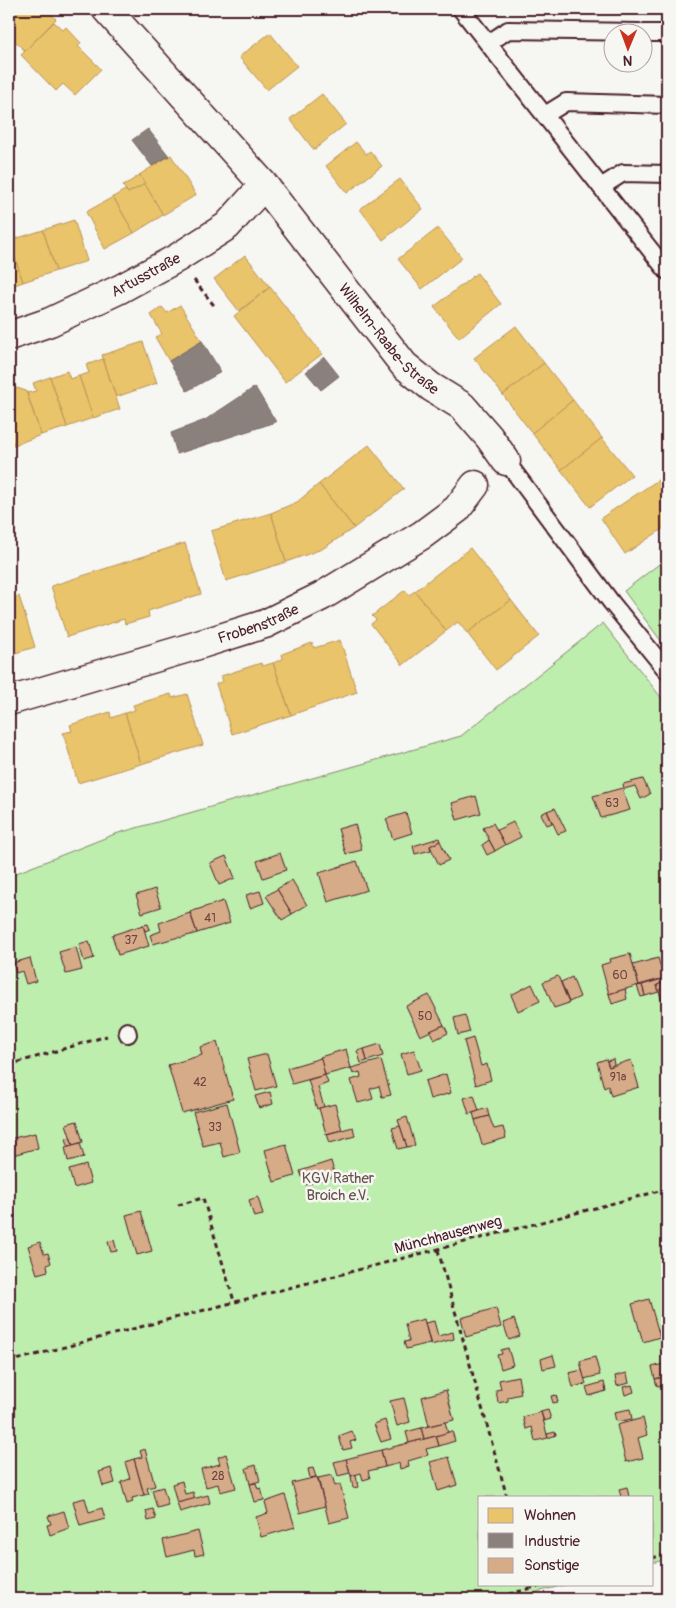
<svg xmlns="http://www.w3.org/2000/svg" width="676" height="1608" viewBox="0 0 676 1608" font-family="Pangolin,sans-serif">
<style>
.green{fill:#bdeead;stroke:#84866c}
.homes{fill:#e9c46a;stroke:#b99257}
.industry{fill:#8a817c;stroke:#776464}
.building{fill:#d6ab87;stroke:#4a1f2b}
.lines{fill:none;stroke-linecap:round;stroke-linejoin:round}
.lane-casing{stroke:#4a1f2b;stroke-width:20}
.street-casing{stroke:#4a1f2b;stroke-width:31}
.path{stroke:#4a1f2b;stroke-width:3;stroke-dasharray:5 4;stroke-linecap:butt}
.lane{stroke:#f6f6f2;stroke-width:16}
.street{stroke:#f6f6f2;stroke-width:28}
.labels{text-anchor:middle;dominant-baseline:central;stroke-width:5;stroke-linejoin:round;paint-order:stroke}
.number-label{font-size:12px;fill:#6d4242}
.street-label{font-size:15px;fill:#4a1f2b;stroke:#f6f6f2}
.park-label{font-size:15px;fill:#67534c;stroke:#f6f6f2}
</style>
<rect width="100%" height="100%" fill="#f6f6f2"/>
<filter id="ink" filterUnits="userSpaceOnUse"><feTurbulence type="fractalNoise" baseFrequency=".02" numOctaves="2"/><feDisplacementMap in="SourceGraphic" scale="10" xChannelSelector="R" yChannelSelector="G"/><feConvolveMatrix kernelMatrix="1 2 1 2 8 2 1 2 1" color-interpolation-filters="sRGB"/></filter>
<g filter="url(#ink)">
<g class="green">
<polygon points="667,558 667,649 624,591"/>
<polygon points="603,623 667,705 667,1559 652,1563 652,1497 480,1497 480,1584 568,1584 510,1599 9,1599 9,876 115,834 461,736"/>
</g>
<g class="homes">
<polygon points="9,9 46,9 56,19 25,51 9,35"/>
<polygon points="54,22 63,30 66,27 81,43 78,46 101,69 75,95 63,84 56,91 21,55"/>
<polygon points="270,33 297,66 267,90 239,57"/>
<polygon points="322,94 346,124 314,150 290,119"/>
<polygon points="356,142 366,154 370,151 382,166 347,193 326,166"/>
<polygon points="171,155 196,195 163,215 139,175"/>
<polygon points="140,175 145,184 128,193 123,186"/>
<polygon points="400,179 423,209 383,240 360,209"/>
<polygon points="145,184 163,215 134,233 113,197 125,190 128,193"/>
<polygon points="113,197 134,233 105,249 86,212"/>
<polygon points="74,220 87,261 56,271 43,230"/>
<polygon points="438,228 462,258 422,289 398,259"/>
<polygon points="43,230 56,271 23,282 9,241"/>
<polygon points="9,240 23,282 9,287"/>
<polygon points="245,255 270,287 239,311 214,279"/>
<polygon points="477,273 501,304 459,338 434,307"/>
<polygon points="270,287 322,354 285,382 234,316"/>
<polygon points="180,305 202,341 169,361 155,337 162,334 151,315 162,307 167,313"/>
<polygon points="516,326 544,363 503,395 474,358"/>
<polygon points="143,342 157,383 116,397 102,355"/>
<polygon points="103,359 120,409 93,418 79,376 89,373 86,365"/>
<polygon points="544,363 573,400 532,433 503,395"/>
<polygon points="67,371 70,379 79,376 93,418 67,427 50,377"/>
<polygon points="50,377 67,427 41,435 27,393 36,391 33,383"/>
<polygon points="17,388 26,391 41,435 14,445 9,430 9,395 11,391"/>
<polygon points="573,400 602,438 561,470 532,433"/>
<polygon points="9,430 14,445 9,446"/>
<polygon points="602,438 632,475 590,507 561,470"/>
<polygon points="369,445 404,489 354,528 319,484"/>
<polygon points="667,474 667,526 625,554 601,518"/>
<polygon points="319,484 354,528 322,549 286,562 271,513 297,502"/>
<polygon points="271,513 286,562 226,581 211,531"/>
<polygon points="185,543 201,594 148,611 149,617 125,624 124,619 67,637 51,586"/>
<polygon points="470,548 511,600 467,633 458,622 446,631 415,591"/>
<polygon points="405,590 409,595 415,591 446,631 403,665 371,624 376,620 372,616"/>
<polygon points="19,596 35,647 9,655 9,599"/>
<polygon points="511,600 539,636 496,670 467,633"/>
<polygon points="340,640 357,692 291,715 273,663 283,659 282,654 312,643 314,648"/>
<polygon points="261,663 262,666 273,663 291,715 232,734 216,684 223,681 221,676"/>
<polygon points="171,694 172,698 187,694 203,745 141,764 125,713 135,710 133,705"/>
<polygon points="110,712 111,718 125,713 141,764 78,783 63,733 72,731 70,725"/>
</g>
<g class="industry">
<polygon points="148,129 169,156 152,166 132,140"/>
<polygon points="202,341 221,372 187,391 169,361"/>
<polygon points="324,357 339,376 321,390 306,372"/>
<polygon points="255,387 276,422 177,454 171,433 205,420"/>
</g>
<g class="building">
<polygon points="667,772 667,783 662,774"/>
<polygon points="643,779 650,794 641,799 635,786 624,789 623,784"/>
<polygon points="622,788 630,810 601,818 593,796"/>
<polygon points="476,796 481,813 457,820 452,803"/>
<polygon points="555,808 566,831 558,834 547,811"/>
<polygon points="547,811 552,823 547,825 541,814"/>
<polygon points="406,813 412,833 393,839 386,819"/>
<polygon points="513,822 521,837 505,845 497,830"/>
<polygon points="493,823 505,845 495,851 483,828"/>
<polygon points="355,824 362,850 346,854 338,829"/>
<polygon points="439,838 440,841 430,846 431,850 415,854 413,846"/>
<polygon points="489,840 495,851 487,855 482,845"/>
<polygon points="440,841 449,860 439,865 430,846"/>
<polygon points="280,853 286,870 263,878 257,861"/>
<polygon points="226,856 235,878 219,885 210,863"/>
<polygon points="357,861 367,890 328,902 319,873"/>
<polygon points="292,880 307,905 292,914 277,889"/>
<polygon points="155,889 161,907 142,913 136,895"/>
<polygon points="277,889 292,914 282,920 266,896"/>
<polygon points="260,891 264,903 250,908 246,895"/>
<polygon points="223,901 230,923 197,933 190,912"/>
<polygon points="190,913 197,933 180,938 179,937 153,944 150,935 161,931 159,923"/>
<polygon points="148,924 150,929 145,931 143,925"/>
<polygon points="143,925 149,946 118,955 112,935"/>
<polygon points="89,941 94,958 84,961 79,944"/>
<polygon points="76,947 82,970 66,974 59,952"/>
<polygon points="630,954 639,985 609,994 601,965 611,962 610,959"/>
<polygon points="30,958 36,981 26,984 22,971 16,973 13,963"/>
<polygon points="658,958 664,978 639,985 633,965"/>
<polygon points="558,976 569,1003 554,1008 543,982"/>
<polygon points="572,977 580,997 569,1002 561,982"/>
<polygon points="662,979 663,983 657,985 659,992 645,996 642,985"/>
<polygon points="667,981 667,999 662,1001 657,985"/>
<polygon points="532,984 540,1001 518,1011 511,995"/>
<polygon points="642,985 645,996 641,997 637,986"/>
<polygon points="625,989 627,999 612,1004 609,994"/>
<polygon points="429,995 444,1025 420,1036 406,1006"/>
<polygon points="465,1015 470,1032 458,1035 454,1018"/>
<polygon points="444,1025 448,1033 434,1040 430,1031"/>
<polygon points="473,1038 481,1066 487,1064 491,1080 476,1085 464,1041"/>
<polygon points="217,1042 233,1099 182,1113 168,1065 202,1055 200,1047"/>
<polygon points="380,1044 383,1056 367,1061 364,1049"/>
<polygon points="346,1049 351,1068 325,1075 320,1057"/>
<polygon points="364,1049 367,1061 361,1063 357,1051"/>
<polygon points="414,1050 421,1070 407,1074 401,1054"/>
<polygon points="267,1054 276,1086 256,1091 247,1059"/>
<polygon points="321,1058 325,1075 292,1084 287,1068"/>
<polygon points="606,1059 609,1067 631,1060 639,1087 611,1096 608,1086 604,1088 597,1062"/>
<polygon points="613,1059 614,1065 609,1067 607,1061"/>
<polygon points="381,1060 391,1095 382,1097 379,1086 370,1089 373,1099 358,1103 351,1080 361,1077 360,1072 353,1074 351,1068"/>
<polygon points="667,1060 667,1073 665,1073 662,1062"/>
<polygon points="446,1074 451,1093 430,1099 425,1081"/>
<polygon points="325,1075 328,1083 318,1087 324,1107 317,1109 308,1080"/>
<polygon points="270,1092 273,1104 259,1108 255,1096"/>
<polygon points="474,1095 479,1111 469,1114 464,1098"/>
<polygon points="227,1103 240,1152 224,1157 220,1142 203,1146 193,1112"/>
<polygon points="335,1104 342,1130 326,1134 319,1108"/>
<polygon points="487,1108 489,1116 475,1120 473,1113"/>
<polygon points="489,1116 494,1129 503,1127 506,1138 482,1145 475,1120"/>
<polygon points="407,1117 415,1145 407,1147 398,1120"/>
<polygon points="77,1121 83,1142 73,1145 66,1124"/>
<polygon points="400,1126 407,1147 398,1149 392,1128"/>
<polygon points="353,1127 355,1136 330,1143 327,1134"/>
<polygon points="35,1133 38,1148 9,1156 9,1139"/>
<polygon points="70,1137 73,1145 68,1146 66,1138"/>
<polygon points="80,1143 84,1157 68,1161 65,1147"/>
<polygon points="286,1144 295,1176 274,1182 265,1150"/>
<polygon points="331,1161 335,1176 305,1185 300,1171"/>
<polygon points="86,1165 91,1183 74,1188 69,1170"/>
<polygon points="258,1197 263,1215 254,1217 249,1200"/>
<polygon points="141,1211 152,1251 137,1255 126,1215"/>
<polygon points="114,1240 117,1251 111,1252 108,1242"/>
<polygon points="40,1242 44,1254 48,1253 51,1263 47,1265 48,1271 37,1274 28,1246"/>
<polygon points="649,1299 660,1337 643,1342 632,1304"/>
<polygon points="496,1308 501,1327 466,1337 461,1318"/>
<polygon points="424,1319 430,1343 406,1349 404,1342 409,1341 405,1324"/>
<polygon points="514,1319 520,1336 509,1340 503,1323"/>
<polygon points="434,1321 438,1336 453,1332 454,1339 431,1345 425,1323"/>
<polygon points="667,1323 667,1339 666,1339 662,1325"/>
<polygon points="508,1348 513,1365 501,1369 497,1355 502,1354 501,1350"/>
<polygon points="553,1355 556,1366 543,1369 541,1359"/>
<polygon points="595,1357 600,1375 584,1379 580,1361"/>
<polygon points="667,1363 667,1376 655,1379 652,1367"/>
<polygon points="582,1370 586,1384 573,1387 569,1373"/>
<polygon points="627,1373 629,1383 617,1386 615,1376"/>
<polygon points="518,1376 521,1394 508,1397 508,1401 498,1403 496,1390 501,1389 499,1380"/>
<polygon points="664,1377 666,1384 657,1386 655,1379"/>
<polygon points="604,1382 606,1391 589,1396 586,1387"/>
<polygon points="632,1385 634,1392 625,1395 623,1387"/>
<polygon points="446,1390 454,1420 429,1426 422,1397"/>
<polygon points="556,1395 558,1402 553,1403 551,1396"/>
<polygon points="404,1398 410,1422 397,1426 390,1401"/>
<polygon points="630,1409 632,1419 616,1422 614,1412"/>
<polygon points="548,1410 551,1419 544,1421 541,1412"/>
<polygon points="541,1412 548,1438 535,1441 532,1427 526,1429 523,1417"/>
<polygon points="643,1418 647,1435 638,1438 643,1458 626,1462 617,1425"/>
<polygon points="385,1420 391,1439 381,1442 374,1424"/>
<polygon points="445,1422 448,1433 424,1439 421,1428"/>
<polygon points="421,1428 424,1439 409,1443 406,1432"/>
<polygon points="352,1431 356,1440 350,1442 352,1448 343,1450 339,1436"/>
<polygon points="452,1431 455,1441 439,1446 436,1436"/>
<polygon points="555,1432 556,1435 548,1438 547,1434"/>
<polygon points="436,1436 439,1446 426,1449 428,1455 408,1461 409,1466 400,1469 399,1463 385,1467 381,1450"/>
<polygon points="145,1449 155,1486 147,1488 149,1494 144,1495 134,1459 142,1457 140,1451"/>
<polygon points="381,1450 385,1467 368,1471 370,1478 363,1480 361,1473 351,1476 346,1459"/>
<polygon points="226,1454 236,1488 220,1492 218,1484 206,1487 201,1469 220,1464 218,1457"/>
<polygon points="449,1457 457,1485 438,1491 430,1462"/>
<polygon points="134,1459 144,1495 132,1498 133,1502 127,1504 121,1482 130,1479 125,1462"/>
<polygon points="346,1459 350,1473 338,1476 334,1462"/>
<polygon points="256,1465 260,1481 250,1484 246,1468"/>
<polygon points="111,1468 115,1483 103,1486 99,1472"/>
<polygon points="313,1468 316,1477 310,1478 308,1469"/>
<polygon points="332,1475 335,1486 340,1484 349,1518 329,1523 318,1478"/>
<polygon points="356,1475 358,1487 353,1488 351,1476"/>
<polygon points="317,1477 325,1506 300,1513 292,1483"/>
<polygon points="182,1481 185,1494 193,1492 195,1499 177,1503 172,1484"/>
<polygon points="256,1483 258,1489 261,1488 264,1500 255,1502 250,1484"/>
<polygon points="163,1487 168,1505 157,1508 152,1490"/>
<polygon points="627,1487 629,1497 621,1497 619,1489"/>
<polygon points="208,1495 210,1503 180,1512 177,1503"/>
<polygon points="285,1495 295,1527 261,1537 256,1517 268,1513 265,1502"/>
<polygon points="85,1498 89,1512 102,1508 105,1519 80,1526 73,1501"/>
<polygon points="153,1509 156,1519 148,1521 146,1511"/>
<polygon points="64,1511 69,1528 50,1535 47,1525 51,1524 48,1516"/>
<polygon points="198,1531 204,1554 195,1556 194,1550 167,1557 163,1540"/>
</g>
<g class="lines">
<g class="lane-casing">
<g id="lane">
<polyline points="461,9 667,271"/>
<polyline points="644,33 667,33"/>
<polyline points="489,43 508,30 639,32"/>
<polyline points="545,115 566,102 667,105"/>
<polyline points="601,187 623,173 667,174"/>
<polyline points="506,461 611,602 667,671"/>
<polyline points="127,1031 128,1034"/>
</g>
</g>
<g class="street-casing">
<g id="street">
<path id="s1" d="M106 9 264 185 404 365 431 387 462 406 489 437 506 461"/>
<path id="s2" d="M9 336 50 322 120 289 177 258 227 226 264 185"/>
<path id="s3" d="M9 701 195 646 265 624 322 596 422 535 457 509 475 485"/>
</g>
</g>
<g class="path">
<polyline points="194,280 216,308"/>
<polyline points="9,1065 107,1036"/>
<polyline points="178,1205 203,1198 234,1301"/>
<polyline points="438,1250 507,1497"/>
<path d="M9 1362C228 1303 448 1247 667 1189"/>
<polyline points="652,1558 667,1554"/>
<polyline points="531,1584 532,1588 547,1584"/>
<polyline points="491,1599 532,1588"/>
</g>
<use href="#lane" class="lane"/>
<use href="#street" class="street"/>
</g>
</g>
<g class="labels">
<g class="number-label">
<text x="612" y="803">63</text>
<text x="210" y="918">41</text>
<text x="131" y="940">37</text>
<text x="620" y="975">60</text>
<text x="425" y="1016">50</text>
<text x="618" y="1077">91a</text>
<text x="200" y="1082">42</text>
<text x="215" y="1127">33</text>
<text x="218" y="1476">28</text>
</g>
<g class="street-label">
<text stroke="none"><textPath href="#s2" startOffset="150">Artusstraße</textPath></text>
<text stroke="none"><textPath href="#s1" startOffset="435">Wilhelm-Raabe-Straße</textPath></text>
<text stroke="none"><textPath href="#s3" startOffset="261">Frobenstraße</textPath></text>
<text transform="translate(448 1235) rotate(-15)">Münchhausenweg</text>
</g>
<g class="park-label">
<text x="338" y="1178">KGV Rather<tspan x="338" dy="17">Broich e.V.</tspan></text>
</g>
</g>
<rect width="676" height="1608" fill="none" stroke="#f6f6f2" stroke-width="30"/>
<rect x="15" y="15" width="646" height="1578" fill="none" stroke="#4a1f2b" stroke-width="2" filter="url(#ink)"/>
<rect x="478" y="1496" width="175" height="90" fill="#f6f6f2" stroke="#b1a0a2"/>
<rect x="488" y="1508" width="25" height="15" fill="#e9c46a" stroke="#b1a0a2"/>
<text x="524" y="1520" font-size="15" fill="#4a1f2b">Wohnen</text>
<rect x="488" y="1533" width="25" height="15" fill="#8a817c" stroke="#b1a0a2"/>
<text x="524" y="1546" font-size="15" fill="#4a1f2b">Industrie</text>
<rect x="488" y="1558" width="25" height="15" fill="#d6ab87" stroke="#b1a0a2"/>
<text x="524" y="1570" font-size="15" fill="#4a1f2b">Sonstige</text>
<g transform="translate(628 48) rotate(181)"><circle r="24" fill="#f6f6f2" stroke="#b1a0a2"/>
<path d="M0-4L9 19L0 12L-9 19Z" fill="#c8321e"/>
<text y="-8" font-size="14" font-weight="bold" text-anchor="middle" fill="#4a1f2b">N</text>
</g>
</svg>
